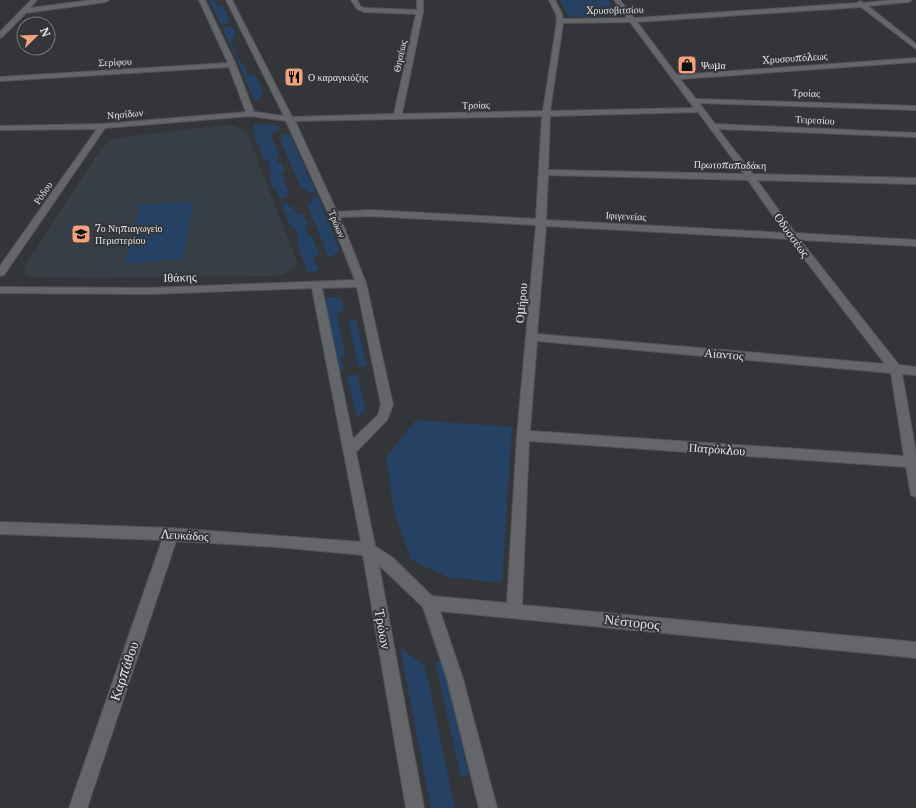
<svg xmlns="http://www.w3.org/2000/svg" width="916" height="808" viewBox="0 0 916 808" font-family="Merriweather,serif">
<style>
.built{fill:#383e46}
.green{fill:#254264}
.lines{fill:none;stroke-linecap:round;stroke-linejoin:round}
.minor-casing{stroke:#535457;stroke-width:2}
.minor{fill:#64666a;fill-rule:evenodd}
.labels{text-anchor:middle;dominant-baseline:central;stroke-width:4;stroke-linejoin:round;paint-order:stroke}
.far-street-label{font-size:10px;fill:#e2e3e5;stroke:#333538}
.far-poi-label{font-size:10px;fill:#e2e3e5;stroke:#333538;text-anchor:start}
.street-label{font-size:12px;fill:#e2e3e5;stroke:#333538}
.near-street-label{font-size:14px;fill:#e2e3e5;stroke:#333538}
</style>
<rect width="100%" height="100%" fill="#333538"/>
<polygon class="built" points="225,125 231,125 246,130 297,262 291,270 284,274 276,276 93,278 32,277 25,275 24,270 26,264 103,146 109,141 117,138 130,136"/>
<g class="green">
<polygon points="209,0 215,0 217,5 223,6 230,22 221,25"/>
<polygon points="560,0 608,0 619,16 569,17"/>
<polygon points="232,26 236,36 231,40 237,55 235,55 222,28"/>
<polygon points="236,58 239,58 248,74 256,76 264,94 259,95 261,101 254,100"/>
<polygon points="253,124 278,125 280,130 270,133 280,157 276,158 278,163 282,163 285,171 281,172 289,192 286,193 288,197 280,199 276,189 274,190 268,174 272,173 267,159 264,160 253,131 255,130"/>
<polygon points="289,133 316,192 308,193 306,188 302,189 280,140 283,140 281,135"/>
<polygon points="318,196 340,251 329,258 307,204 313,203 310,197"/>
<polygon points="193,201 183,259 125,264 140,205"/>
<polygon points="288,202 289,207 293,206 297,215 303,214 308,225 305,226 308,235 311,235 320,255 313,257 319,270 308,273 296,243 300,241 295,228 292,229 281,204"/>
<polygon points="330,297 341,297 344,312 337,314 345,355 341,356 344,370 338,371 324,303 326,299"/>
<polygon points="356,320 367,366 359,367 348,321"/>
<polygon points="357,374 366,409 357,417 347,376"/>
<polygon points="416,420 512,427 502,583 448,577 411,560 394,511 386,457"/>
<polygon points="400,648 425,666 455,808 431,808"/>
<polygon points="442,660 469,775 461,777 435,662"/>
</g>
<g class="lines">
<g class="minor-casing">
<g id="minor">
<polygon points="31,0 37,0 30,8 92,0 109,0 106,2 26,13 2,37 0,38 0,32"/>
<path d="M199 0H205L236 65 254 112 284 116 226 0H232L292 117 394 114 416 14 364 12 357 9 351 0H357L361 7 365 8 417 10V0H423V12L402 114 543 111 557 21 556 14 549 0H555L562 14 563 19 627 18 614 0H620L634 18 857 3 860 1 864 3 892 0H912L909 2 868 6 916 44V49L861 7 637 22 677 75 916 58V62L680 79 696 99 916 106V110L699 103 715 124 916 133V137L718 129 753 174 916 178V184L757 180 795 233 916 240V246L800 240 899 365 916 367V375L902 374 916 453V497L911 495 906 467 529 441 522 605 916 642V658L440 611 463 679 497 808H479L447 679 423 607 379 565 424 808H406L363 555 277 547 176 541 87 808H69L162 540 0 534V522L171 528 361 542 312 288 150 294 0 293V287L150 288 355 280 329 215 286 121 251 116 105 128 4 275 0 276V266L97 129 0 130V126L103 124 246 112 229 67 0 81V77L228 63ZM630 22 694 108 550 111 563 23ZM698 112 744 174 548 170 550 116ZM542 116 536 219 369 210 337 212 295 121ZM548 175 748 180 785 233 546 220ZM369 216 536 225 517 436 507 603 432 596 393 558 375 546 356 452 387 420 393 405 366 283 340 217ZM546 226 789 239 885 364 537 334ZM357 287 381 405 378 415 353 439 322 288ZM537 341 891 373 904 456 530 431Z"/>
</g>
</g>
<use href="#minor" class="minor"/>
</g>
<defs>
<g id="shop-square" transform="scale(1)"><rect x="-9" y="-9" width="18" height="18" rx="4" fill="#f2a17e" stroke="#333538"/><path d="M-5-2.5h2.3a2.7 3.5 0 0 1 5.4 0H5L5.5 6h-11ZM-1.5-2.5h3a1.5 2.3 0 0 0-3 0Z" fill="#111"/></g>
<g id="restaurant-square" transform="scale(1)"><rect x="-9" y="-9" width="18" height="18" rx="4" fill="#f2a17e" stroke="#333538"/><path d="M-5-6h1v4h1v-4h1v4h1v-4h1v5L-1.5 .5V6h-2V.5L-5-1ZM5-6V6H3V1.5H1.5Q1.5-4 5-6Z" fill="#111"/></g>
<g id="school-square" transform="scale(1)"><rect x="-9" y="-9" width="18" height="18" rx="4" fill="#f2a17e" stroke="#333538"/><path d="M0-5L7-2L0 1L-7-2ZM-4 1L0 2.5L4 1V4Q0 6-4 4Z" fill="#111"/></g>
</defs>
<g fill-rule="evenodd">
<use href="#shop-square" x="687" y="65"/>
<use href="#restaurant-square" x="294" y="77"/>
<use href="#school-square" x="81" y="234"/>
</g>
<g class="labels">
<g class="far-street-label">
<text transform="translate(615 10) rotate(-1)">Χρυσοβιτσίου</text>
<text transform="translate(400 56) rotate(-78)">Θησέως</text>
<text transform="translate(795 58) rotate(-4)">Χρυσουπόλεως</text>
<text transform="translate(115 62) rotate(-3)">Σερίφου</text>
<text transform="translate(806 93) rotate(2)">Τροίας</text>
<text transform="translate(476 105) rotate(-1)">Τροίας</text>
<text transform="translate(125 114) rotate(-5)">Νησίδων</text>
<text transform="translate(815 120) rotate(3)">Τειρεσίου</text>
<text transform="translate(730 165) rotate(1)">Πρωτοπαπαδάκη</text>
<text transform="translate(43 193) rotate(-55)">Ρόδου</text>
<text transform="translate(626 216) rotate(3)">Ιφιγενείας</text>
<text transform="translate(337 224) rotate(67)">Τρώων</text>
</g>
<g class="far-poi-label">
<text x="701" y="65">Ψωμα</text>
<text x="308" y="77">Ο καραγκιόζης</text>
<text x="95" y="228">7ο Νηπιαγωγείο<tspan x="95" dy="12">Περιστερίου</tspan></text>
</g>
<g class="street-label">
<text transform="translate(792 235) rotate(54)">Οδυσσέως</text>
<text transform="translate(180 277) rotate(-2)">Ιθάκης</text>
<text transform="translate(521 303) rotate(-85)">Ομήρου</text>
<text transform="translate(724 354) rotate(5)">Αίαντος</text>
<text transform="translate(717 449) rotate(4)">Πατρόκλου</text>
<text transform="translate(185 535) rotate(3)">Λευκάδος</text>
</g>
<g class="near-street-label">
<text transform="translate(632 622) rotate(6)">Νέστορος</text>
<text transform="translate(383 629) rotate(80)">Τρώων</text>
<text transform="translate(124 671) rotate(-71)">Καρπάθου</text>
</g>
</g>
<g transform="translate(36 36) rotate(67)"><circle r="19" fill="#333538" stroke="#797b7d"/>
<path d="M0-3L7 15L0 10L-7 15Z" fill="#f2a17e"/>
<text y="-6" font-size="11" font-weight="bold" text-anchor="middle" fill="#e2e3e5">N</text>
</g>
</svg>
